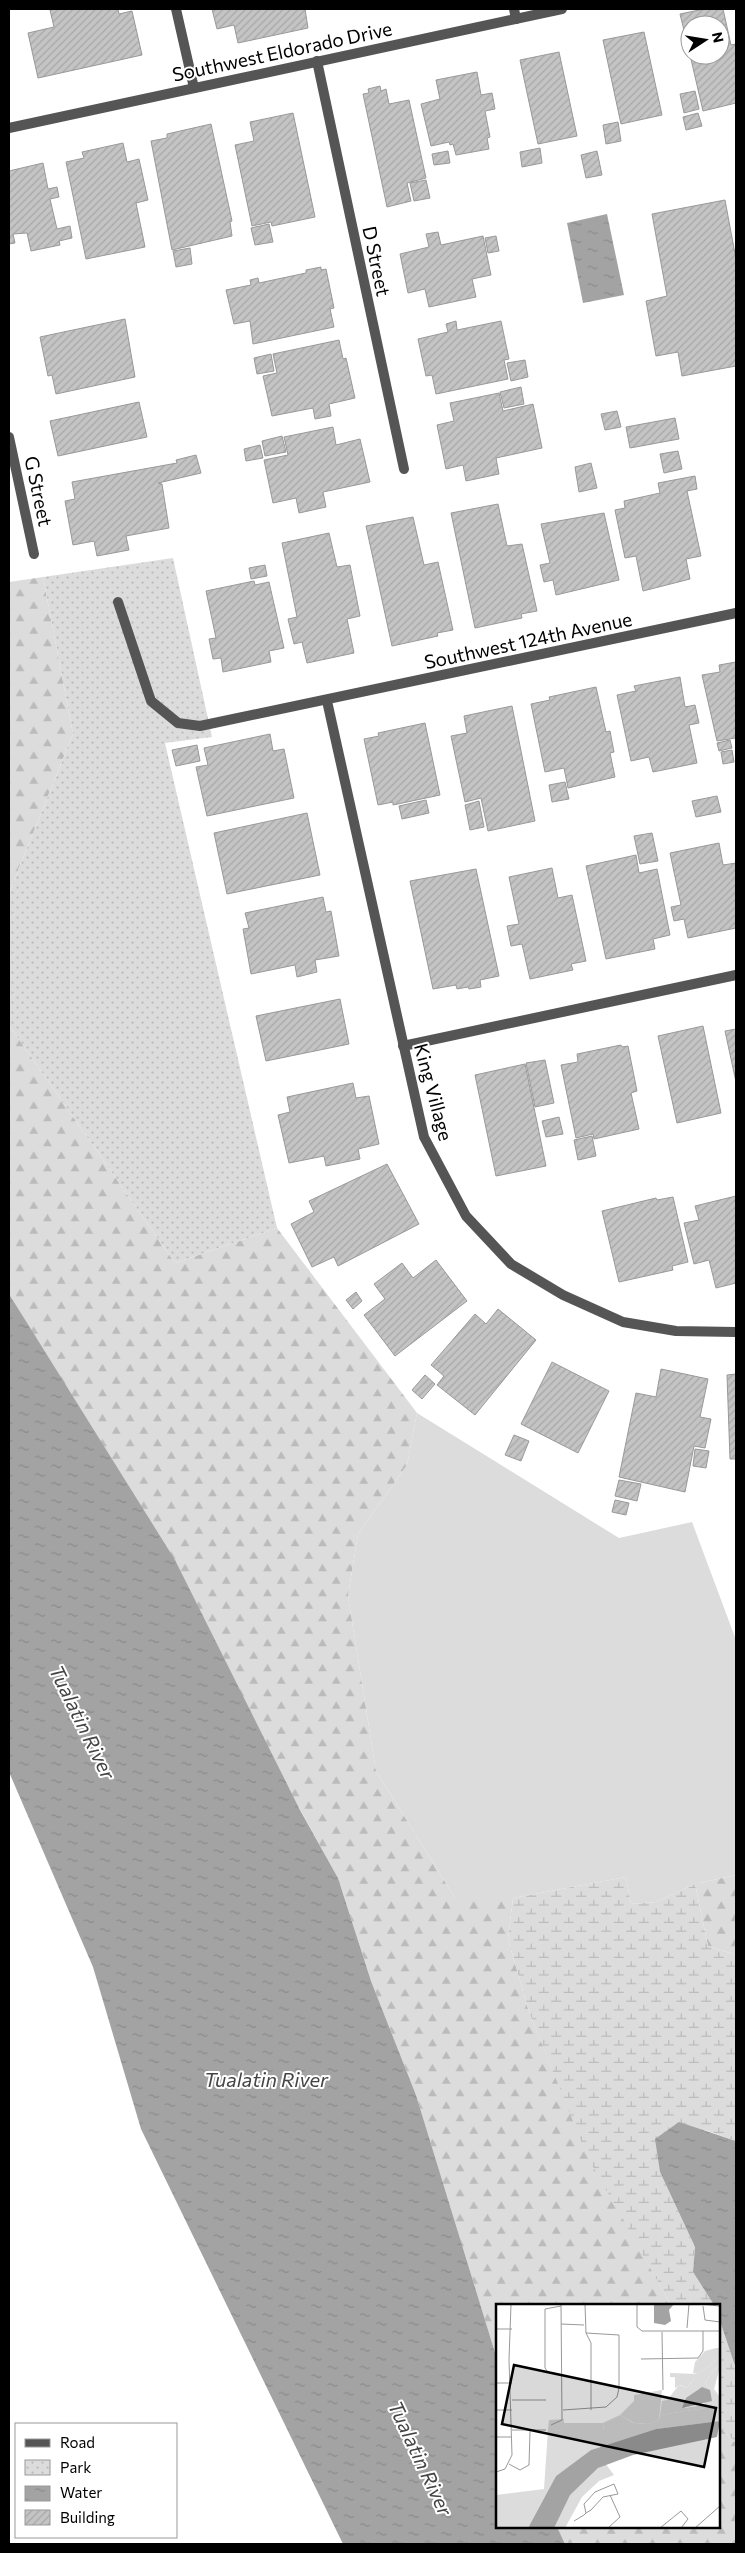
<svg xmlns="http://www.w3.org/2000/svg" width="745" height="2553" viewBox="0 0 745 2553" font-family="Commissioner,sans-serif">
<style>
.grass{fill:#dcdcdc}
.forest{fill:url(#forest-firs)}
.wetland{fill:url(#wetland-marsh)}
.park{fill:url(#park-dots)}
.water{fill:url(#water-ripples)}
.building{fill:url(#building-hatch);stroke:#999}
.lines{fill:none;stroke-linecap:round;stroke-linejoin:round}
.lane{stroke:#555;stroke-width:10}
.street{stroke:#555;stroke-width:10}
.labels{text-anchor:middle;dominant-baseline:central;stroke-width:4;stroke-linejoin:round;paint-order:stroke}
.street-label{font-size:19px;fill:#000;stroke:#fff}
.water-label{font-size:20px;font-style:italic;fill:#444;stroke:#fff}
.inset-road{fill:none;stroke:#999;stroke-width:1}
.view{fill:#000;fill-opacity:0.15;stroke:#000;stroke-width:2.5}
.inset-edge{fill:none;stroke:#000;stroke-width:2.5}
</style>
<defs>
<pattern id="forest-firs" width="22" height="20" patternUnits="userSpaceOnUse" patternTransform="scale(1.25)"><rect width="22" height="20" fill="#dcdcdc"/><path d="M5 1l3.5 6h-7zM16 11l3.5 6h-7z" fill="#bbb"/></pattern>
<pattern id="wetland-marsh" width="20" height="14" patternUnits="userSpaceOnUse" patternTransform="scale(1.25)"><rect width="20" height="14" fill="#dcdcdc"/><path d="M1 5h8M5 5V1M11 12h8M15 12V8" fill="none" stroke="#bbb"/></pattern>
<pattern id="park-dots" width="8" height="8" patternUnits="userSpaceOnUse" patternTransform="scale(1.25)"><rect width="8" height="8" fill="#dcdcdc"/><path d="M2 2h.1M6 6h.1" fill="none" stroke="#bbb" stroke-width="1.8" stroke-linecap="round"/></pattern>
<pattern id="water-ripples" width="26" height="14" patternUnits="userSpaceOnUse" patternTransform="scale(1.25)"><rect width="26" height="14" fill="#a3a3a3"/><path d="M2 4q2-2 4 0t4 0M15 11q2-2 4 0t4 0" fill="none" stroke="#8b8b8b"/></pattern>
<pattern id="building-hatch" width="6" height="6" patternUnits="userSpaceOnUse" patternTransform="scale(1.25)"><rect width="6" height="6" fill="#c4c4c4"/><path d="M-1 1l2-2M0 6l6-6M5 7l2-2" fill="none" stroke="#a7a7a7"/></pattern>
</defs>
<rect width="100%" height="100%" fill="#fff"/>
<polygon class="grass" points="417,1413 619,1538 692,1522 736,1640 736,1875 695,1884 656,1902 631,1904 626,1877 513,1898 455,1898 376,1771 348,1596 358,1534 407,1465"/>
<g class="forest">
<polygon points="43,577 73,734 9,893 9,582"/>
<polygon points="9,1025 175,1263 277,1228 417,1413 407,1465 358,1534 348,1596 376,1771 455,1898 513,1898 508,1939 529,2012 588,2156 671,2305 498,2306 497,2359 416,2095 371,1981 338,1878 79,1410 9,1294"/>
<polygon points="736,1875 736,1955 708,1946 695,1884"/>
<polygon points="719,2426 736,2443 736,2544 565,2544 557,2527 719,2527"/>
</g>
<g class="wetland">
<polygon points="626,1877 631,1904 656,1902 695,1884 708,1946 736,1955 736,2141 705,2130 660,2172 695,2247 693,2272 714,2305 671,2305 587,2156 529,2012 508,1939 513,1898"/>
<polygon points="719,2318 736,2369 736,2443 719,2426"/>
</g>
<polygon class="park" points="173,558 212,737 165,743 277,1228 175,1263 9,1025 9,893 73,734 43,577"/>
<g class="water">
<polygon points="607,214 624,295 583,303 567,223"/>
<polygon points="9,1294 175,1560 300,1810 338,1878 371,1981 416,2095 497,2359 498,2527 557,2527 565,2544 343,2544 141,2129 93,1967 9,1772"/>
<polygon points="679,2122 736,2141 736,2369 719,2318 719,2306 714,2305 693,2272 695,2247 660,2172 655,2139"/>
</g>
<g class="building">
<polygon points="57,9 118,9 119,14 132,11 142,55 38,78 28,33 54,27 50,10"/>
<polygon points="212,9 305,9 308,28 238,43 234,25 217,29"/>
<polygon points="704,9 723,9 731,45 736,44 736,103 703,111 690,55 720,55 720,25 690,25 690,55 680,14"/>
<polygon points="644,32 662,115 621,124 603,40"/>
<polygon points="559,52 577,136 538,144 520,60"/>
<polygon points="477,72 481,95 492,93 495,109 485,111 490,137 487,138 489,149 456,155 453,144 450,145 449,142 431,146 421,104 440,99 436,80"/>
<polygon points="380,86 381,91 386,89 389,104 409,100 426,178 407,183 411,201 387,207 363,94 369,93 368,89"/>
<polygon points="695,91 699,109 684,113 680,94"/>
<polygon points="293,113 315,217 272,226 271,222 252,226 235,145 254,141 250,122"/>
<polygon points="698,113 702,126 686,130 683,117"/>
<polygon points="618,122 621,141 606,144 603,125"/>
<polygon points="211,124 232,221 230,222 232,236 172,250 151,141 167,138 167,134"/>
<polygon points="123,143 127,162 139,159 148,200 136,203 145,247 86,259 66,162 84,158 82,152"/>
<polygon points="540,148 542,163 522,167 520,152"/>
<polygon points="448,151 450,163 434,165 432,154"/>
<polygon points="597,151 602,175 586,178 581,155"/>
<polygon points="43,163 48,189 57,187 59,197 50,199 57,229 70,226 72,238 59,241 60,245 31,251 27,233 13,234 15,243 9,244 9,171"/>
<polygon points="426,180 430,198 414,201 410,183"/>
<polygon points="725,200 736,259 736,366 682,376 678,352 656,356 646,301 667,296 652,214"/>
<polygon points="269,224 273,242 255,245 251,228"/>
<polygon points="438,232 441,245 483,236 491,275 472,279 476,297 429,307 425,289 408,293 400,254 429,247 426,234"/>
<polygon points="496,236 499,251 488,253 485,238"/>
<polygon points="190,248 192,264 176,267 173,251"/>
<polygon points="321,267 321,270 326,269 334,308 330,309 334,327 253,344 250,321 234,324 226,290 251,285 250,280 258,278 259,283 306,273 306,270"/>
<polygon points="125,319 135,377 56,394 52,375 48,376 40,337"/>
<polygon points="456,321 457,330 501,321 509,359 504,360 508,379 436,394 432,375 426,376 418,339 448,332 446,324"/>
<polygon points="339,340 343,359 346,358 355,398 329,404 331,416 315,419 313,408 272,416 263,376 277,373 273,354"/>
<polygon points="271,354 274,371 257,374 254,358"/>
<polygon points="525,360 528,377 511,381 507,363"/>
<polygon points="521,387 524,404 504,408 500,392"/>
<polygon points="499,393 503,411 533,404 542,448 496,458 499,474 466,481 463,465 446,469 437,425 454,421 450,403"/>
<polygon points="139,402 147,437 58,456 50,421"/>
<polygon points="617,411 621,427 605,430 601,414"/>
<polygon points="675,418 679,439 630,448 626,427"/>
<polygon points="333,427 336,445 360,439 370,482 323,492 326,507 299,513 296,498 273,503 264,460 288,455 284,437"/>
<polygon points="282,436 286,452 265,456 262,441"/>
<polygon points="260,445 263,458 246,461 244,449"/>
<polygon points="678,451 682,469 664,473 660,454"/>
<polygon points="196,455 201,473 158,483 162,484 169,528 126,536 129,550 97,556 94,541 73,545 65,501 75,499 72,482 177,463 176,460"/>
<polygon points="591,463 597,488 579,492 575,467"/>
<polygon points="695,476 697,489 687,491 701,556 686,559 690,579 643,591 636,556 625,558 615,510 625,508 624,501 660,493 658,483"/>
<polygon points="498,504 507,546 522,544 537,611 521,614 522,618 475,628 451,513"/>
<polygon points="604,513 619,580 556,595 553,580 544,582 540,565 550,563 541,524"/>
<polygon points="413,517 424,565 438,562 453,630 437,633 438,636 392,646 366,526"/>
<polygon points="329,533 337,567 350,565 360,616 347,619 354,653 307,663 302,642 294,644 288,619 297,617 282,543"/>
<polygon points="265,565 267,576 251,579 249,568"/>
<polygon points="254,581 255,585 269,582 284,648 269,651 271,662 223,672 221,658 213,659 209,639 216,638 206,591"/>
<polygon points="736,662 736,738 717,741 702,675 720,672 719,665"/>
<polygon points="680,677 685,707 695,705 699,723 689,725 697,763 653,772 649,757 631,761 617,695 636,691 634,686"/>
<polygon points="596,687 606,732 610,731 614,752 610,753 615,777 568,788 564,768 545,772 531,704 550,700 549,697"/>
<polygon points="512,706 535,821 488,831 481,798 465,802 451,736 467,733 464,716"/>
<polygon points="425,723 440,795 393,805 393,802 378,805 364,739 379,736 378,733"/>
<polygon points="270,734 273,751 284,749 294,798 207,816 196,767 208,765 204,748"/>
<polygon points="730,740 732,748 719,751 717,743"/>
<polygon points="197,745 200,761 176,766 172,750"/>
<polygon points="732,750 734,762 723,764 721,752"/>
<polygon points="565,782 569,799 552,802 549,785"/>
<polygon points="717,796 721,812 696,817 692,801"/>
<polygon points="426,800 429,813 402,819 399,806"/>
<polygon points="479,801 484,827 470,830 465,805"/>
<polygon points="307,813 320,875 227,894 214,833"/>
<polygon points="652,833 658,861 640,864 634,836"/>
<polygon points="719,843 723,865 736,863 736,928 688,938 684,919 674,921 671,907 681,905 670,853"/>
<polygon points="636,855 639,873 657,869 670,935 653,939 655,949 606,959 586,866"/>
<polygon points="552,868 558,898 572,895 586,961 571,964 573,970 530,979 522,944 511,946 507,926 519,924 509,877"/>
<polygon points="476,869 499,976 480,980 481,987 469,989 468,987 457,989 456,985 433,989 410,881"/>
<polygon points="323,897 326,912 331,911 339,956 315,960 317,972 297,977 295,965 251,974 243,929 249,928 245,913"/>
<polygon points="340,999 349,1044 266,1061 256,1016"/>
<polygon points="703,1026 721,1113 677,1123 658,1036"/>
<polygon points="736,1029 736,1082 725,1031"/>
<polygon points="621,1045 622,1047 628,1046 637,1091 631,1093 639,1129 594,1139 593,1134 576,1138 561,1065 578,1062 577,1054"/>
<polygon points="545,1060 554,1103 535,1107 526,1063"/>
<polygon points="525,1064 546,1166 496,1176 475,1075"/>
<polygon points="353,1083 356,1098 369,1096 379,1144 358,1149 360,1159 326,1166 324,1156 289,1163 278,1115 290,1112 287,1097"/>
<polygon points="559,1117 563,1134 546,1137 542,1121"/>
<polygon points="592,1136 596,1156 578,1160 574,1140"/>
<polygon points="387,1164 419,1224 338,1266 334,1257 312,1267 291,1224 314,1212 309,1201"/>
<polygon points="736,1196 736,1283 716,1288 709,1260 694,1264 684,1223 699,1220 695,1206"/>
<polygon points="673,1197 688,1262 672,1266 673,1270 619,1282 602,1211 656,1198 657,1200"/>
<polygon points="436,1260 467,1301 395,1356 364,1315 385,1299 374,1284 402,1263 413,1278"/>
<polygon points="356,1292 362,1301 353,1309 346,1300"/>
<polygon points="498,1309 536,1340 475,1415 437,1385 444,1376 431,1365 475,1314 486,1324"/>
<polygon points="552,1362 609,1391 578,1453 521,1424"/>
<polygon points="661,1369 708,1379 700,1417 711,1419 705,1448 694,1446 685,1492 619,1477 636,1393 656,1397"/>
<polygon points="736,1374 736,1459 730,1459 727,1375"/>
<polygon points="425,1375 435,1384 422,1399 412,1390"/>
<polygon points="514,1435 529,1441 521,1461 505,1455"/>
<polygon points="695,1449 709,1451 706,1468 693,1466"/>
<polygon points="619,1480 641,1484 637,1501 615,1496"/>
<polygon points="615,1500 629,1503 626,1515 612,1512"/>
</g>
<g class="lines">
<g class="lane">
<polyline points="176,9 194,88"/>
<polyline points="514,9 516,19"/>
</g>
<g class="street">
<polyline points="317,61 404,469"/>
<polyline points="9,128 562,9"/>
<polyline points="9,437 34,554"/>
<polyline points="118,602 151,701 178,723 200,726 736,613"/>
<polyline points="327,701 424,1137 466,1216 511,1264 563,1295 623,1322 676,1331 736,1332"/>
<polyline points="403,1046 736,975"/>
</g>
</g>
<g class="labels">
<g class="street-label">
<text transform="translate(282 51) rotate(-12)">Southwest Eldorado Drive</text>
<text transform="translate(377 261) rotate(78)">D Street</text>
<text transform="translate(39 491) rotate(78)">G Street</text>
<text transform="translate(528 640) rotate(-12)">Southwest 124th Avenue</text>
<text transform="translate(434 1092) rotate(75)">King Village</text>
</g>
<g class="water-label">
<text transform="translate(83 1722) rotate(64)">Tualatin River</text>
<text x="266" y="2079">Tualatin River</text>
<text transform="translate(421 2458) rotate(65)">Tualatin River</text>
</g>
</g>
<g transform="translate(496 2304)">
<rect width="224" height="224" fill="#fff"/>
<path d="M179 73H196L199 74 191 84 184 81 179 84ZM166 86 163 116 152 120 138 119 124 111 138 97V91Z" fill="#dcdcdc"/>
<path d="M220 44H224V53L202 70 197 69 199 58 209 47ZM224 63 218 85 224 93 209 79 218 65ZM219 96 224 99V117L160 125 95 146 60 172 32 224H0V191L48 185 52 126 108 127 107 119 124 111 137 119 152 120 163 116 164 111 209 104Z" fill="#dcdcdc"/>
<path d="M224 53V63L218 65 209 79 224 93V99L219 97 209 104 164 111 166 97 171 96 183 81 191 84 199 74 174 73V69L202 70ZM203 85 209 101 189 104 193 94Z" fill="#dcdcdc" fill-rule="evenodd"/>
<path d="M68 115V119H107L108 127 83 138 65 126H52L53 116ZM109 159 118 171 103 177 86 193 69 224H57L71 194 86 175Z" fill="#dcdcdc"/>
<path d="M158 0H178L173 6 175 17 169 21 158 19ZM206 83 214 86 216 97 186 104 190 94ZM224 117 221 133 137 151 102 164 74 191 58 224H32L60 172 95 146 160 125Z" fill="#a3a3a3"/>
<path class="inset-road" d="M141 0V23L146 27H224M206 0 223 2M65 2 49 5V64L52 68 67 71M207 2 209 16 224 18M65 20 88 21M191 24 193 0M0 25H16M166 28 167 86M90 29 95 39V106M145 55 202 54 207 47V27M0 79H16M16 96H50M0 106H16M67 106 110 103 121 93 123 84V31L90 29 89 0M55 121 66 116 65 0M16 126H50M0 133H16M13 160 24 166 33 161 34 127M0 168 9 165 16 151 13 56 15 0M78 217 88 211 90 209 95 206 107 193 122 190 118 180 99 188 88 200 90 209M112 224 124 213 114 191M164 224 185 207 192 215 185 224M199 224 224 202"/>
<path class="view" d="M18 61 220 104 208 163 6 120Z"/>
<rect width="224" height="224" class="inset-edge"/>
</g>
<rect width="745" height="2553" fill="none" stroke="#000000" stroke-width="20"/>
<rect x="15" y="2423" width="162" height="115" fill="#ffffff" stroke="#999999"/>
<rect x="25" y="2439" width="25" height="8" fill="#555555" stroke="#999999"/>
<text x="60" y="2448" font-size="15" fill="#000000">Road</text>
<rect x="25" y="2460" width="25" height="15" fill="url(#park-dots)" stroke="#999999"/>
<text x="60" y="2473" font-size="15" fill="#000000">Park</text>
<rect x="25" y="2486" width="25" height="15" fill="url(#water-ripples)" stroke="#999999"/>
<text x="60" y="2498" font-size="15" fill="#000000">Water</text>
<rect x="25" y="2510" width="25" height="15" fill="url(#building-hatch)" stroke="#999999"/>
<text x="60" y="2523" font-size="15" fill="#000000">Building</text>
<g transform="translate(705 40) rotate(78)"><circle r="24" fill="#ffffff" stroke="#999999"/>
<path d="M0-4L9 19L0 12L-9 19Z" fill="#000000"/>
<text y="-8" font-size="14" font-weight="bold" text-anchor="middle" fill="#000000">N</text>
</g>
</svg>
